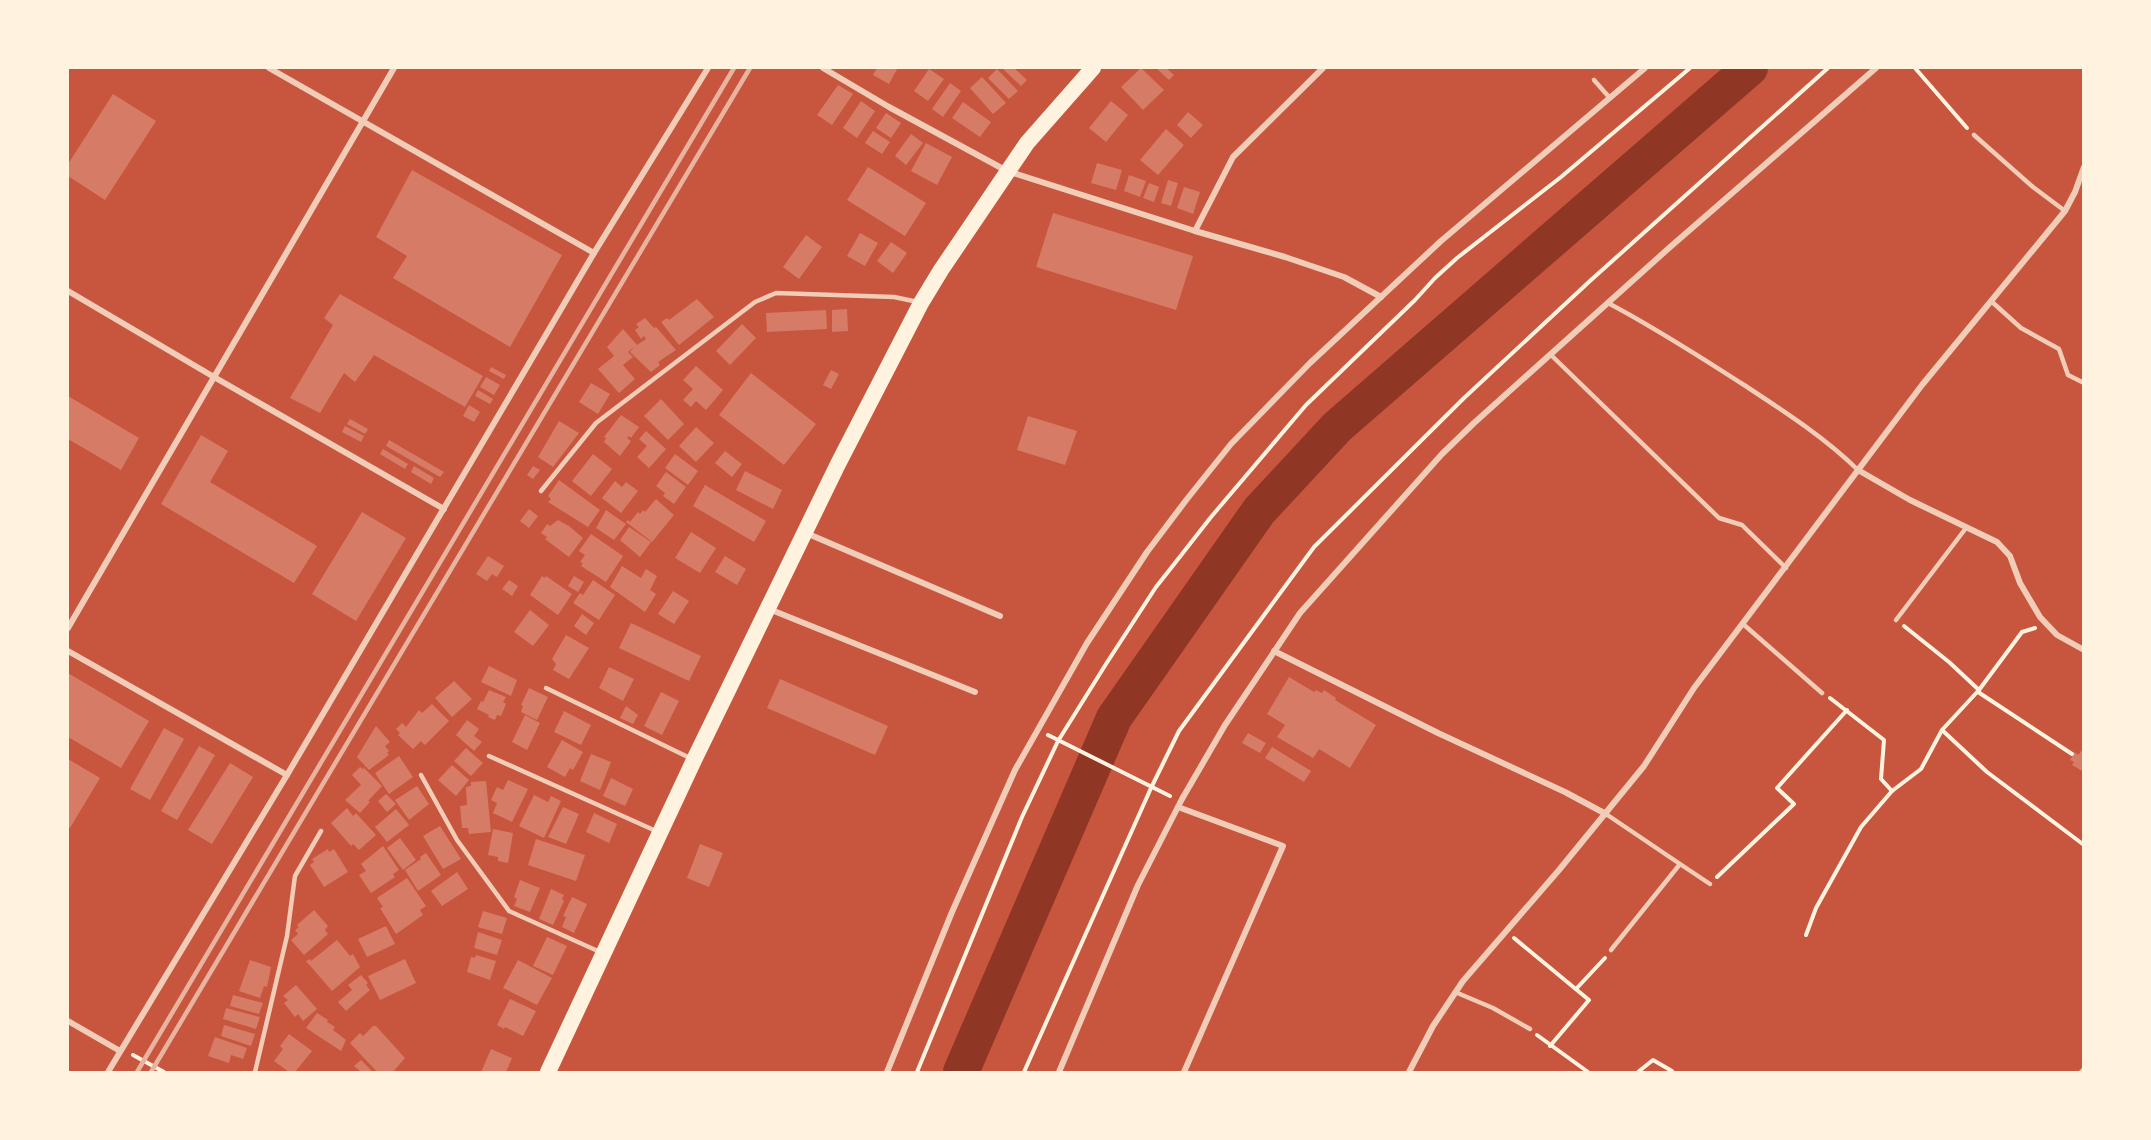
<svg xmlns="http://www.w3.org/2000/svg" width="2151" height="1140" viewBox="0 0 2151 1140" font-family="Quicksand,sans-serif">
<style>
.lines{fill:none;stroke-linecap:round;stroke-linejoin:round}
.river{stroke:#8f3625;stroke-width:36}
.building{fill:#d67c66}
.path{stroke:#fff3e0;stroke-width:4}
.service{stroke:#f1ccb7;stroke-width:4.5}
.minor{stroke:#f1ccb7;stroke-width:6}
.trunk{stroke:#fff3e0;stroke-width:16}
.rail{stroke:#e9b49f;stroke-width:4.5}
</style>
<rect width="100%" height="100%" fill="#c8553d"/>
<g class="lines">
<polyline class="river" points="961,1072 1114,718 1259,511 1337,427 1750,68"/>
</g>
<g class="building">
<polygon points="877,68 895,68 897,69 889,84 873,75"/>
<polygon points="1002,68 1014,68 1027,80 1021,86"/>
<polygon points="1141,68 1164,90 1143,110 1121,87"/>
<polygon points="1156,68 1166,68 1174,75 1169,80"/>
<polygon points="929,69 944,79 928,101 914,91"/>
<polygon points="997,69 1018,91 1009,99 988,78"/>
<polygon points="982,77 1006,103 993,114 970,88"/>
<polygon points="950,83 961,91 943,117 932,109"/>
<polygon points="838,85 853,94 832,125 817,115"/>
<polygon points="113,94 156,121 105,200 68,176 68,164"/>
<polygon points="861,101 875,111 857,138 843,128"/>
<polygon points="1111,101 1128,115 1106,142 1089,128"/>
<polygon points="963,102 991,122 980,137 952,118"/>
<polygon points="1188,112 1203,125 1191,138 1177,125"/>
<polygon points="886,113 901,123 891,138 876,128"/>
<polygon points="1166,129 1184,145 1158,175 1140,160"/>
<polygon points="873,131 890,142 882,154 865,143"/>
<polygon points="911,134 923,143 906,165 895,156"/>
<polygon points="926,143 952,157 937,185 911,171"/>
<polygon points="1097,163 1122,170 1116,190 1091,183"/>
<polygon points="868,167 926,203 905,236 847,200"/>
<polygon points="412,170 562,255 510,347 393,278 407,256 376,237"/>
<polygon points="1129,175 1146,181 1140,197 1124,191"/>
<polygon points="1168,180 1178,183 1171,206 1161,203"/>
<polygon points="1149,183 1159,187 1154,202 1143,198"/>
<polygon points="1184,187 1200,192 1193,214 1177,208"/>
<polygon points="1053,213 1193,256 1176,310 1036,267"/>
<polygon points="860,233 878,243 865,266 847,256"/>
<polygon points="806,235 822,247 799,279 783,267"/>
<polygon points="891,242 907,253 893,273 877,261"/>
<polygon points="340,294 483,376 465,407 374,355 355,382 344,373 320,413 290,398 333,325 324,318"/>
<polygon points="697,299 714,317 679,345 661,322 667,318 669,320"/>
<polygon points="847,309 848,331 832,332 832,310"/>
<polygon points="826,310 827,329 767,332 766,313"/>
<polygon points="645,318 654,328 656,327 676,350 658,362 660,365 651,372 630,352 634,347 628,352 633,357 623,365 635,379 619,393 598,369 614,356 607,347 623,329 637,345 646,339 644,336 641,339 635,330 639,327 636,324"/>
<polygon points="742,324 756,338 730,365 716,351"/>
<polygon points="696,366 723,390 706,410 696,401 691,407 683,400 693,389 683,380"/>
<polygon points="491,367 506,375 504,379 489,371"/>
<polygon points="831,370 839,374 831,389 823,385"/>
<polygon points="751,373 816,424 784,465 719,415"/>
<polygon points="486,377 500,385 494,395 480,387"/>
<polygon points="591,383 610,394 598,414 579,402"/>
<polygon points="478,390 493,399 490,404 475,396"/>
<polygon points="68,396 139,438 121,470 68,439"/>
<polygon points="661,399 684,424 668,440 644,416"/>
<polygon points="469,405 480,412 474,422 463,416"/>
<polygon points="621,415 639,427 631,438 629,436 627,438 631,441 620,456 604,442 606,438 604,437"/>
<polygon points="1028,416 1077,431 1065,465 1017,450"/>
<polygon points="350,419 368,429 365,434 347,424"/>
<polygon points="559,421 579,433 553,467 538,457"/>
<polygon points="345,426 364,436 361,442 342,432"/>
<polygon points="696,427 714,443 696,462 679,446"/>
<polygon points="646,431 666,449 649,468 637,457 647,446 639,439"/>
<polygon points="201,435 228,451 210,482 317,546 294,583 161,504"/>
<polygon points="389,440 444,472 440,477 386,446"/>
<polygon points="383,449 408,464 405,469 380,454"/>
<polygon points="725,451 742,464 732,477 715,463"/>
<polygon points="593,454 612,469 591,496 572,481"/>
<polygon points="675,454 698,471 688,485 665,468"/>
<polygon points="414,466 434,478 431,484 411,472"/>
<polygon points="533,466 540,470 533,479 527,475"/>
<polygon points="745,471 782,490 773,509 736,490"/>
<polygon points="666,472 686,487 674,504 663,496 665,493 656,486"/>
<polygon points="559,480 600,510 588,527 548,502 551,499 548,496"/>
<polygon points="615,481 622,487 626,482 638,491 621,513 602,498"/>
<polygon points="705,485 766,521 754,542 693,506"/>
<polygon points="656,499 674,515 652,542 626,522 628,520 630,522 638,512 640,514 643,510 645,512"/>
<polygon points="529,509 538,516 529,528 520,521"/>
<polygon points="606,510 626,524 614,540 596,528"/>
<polygon points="362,512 406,538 356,621 312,594"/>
<polygon points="558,520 569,526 583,538 569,557 545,539 547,537 541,533 547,524 550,526"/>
<polygon points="629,527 651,542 640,557 620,540"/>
<polygon points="691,532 716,548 700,573 675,558"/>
<polygon points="591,534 623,556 606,582 581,566 583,563 580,562 585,555 579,551"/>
<polygon points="488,556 504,566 497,577 492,574 487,581 476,574"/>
<polygon points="725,556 746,569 737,585 715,572"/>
<polygon points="622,566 641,578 646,569 657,576 650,590 656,594 645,612 610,587"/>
<polygon points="542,576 545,578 546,576 572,594 558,615 530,595"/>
<polygon points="574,576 584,582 578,592 568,586"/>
<polygon points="509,580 518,586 512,596 502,589"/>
<polygon points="593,580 615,595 599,620 573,603 580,593 583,595"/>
<polygon points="673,591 689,601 674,624 658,614"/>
<polygon points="530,610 549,625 533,646 514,632"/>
<polygon points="582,614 594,623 586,635 574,626"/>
<polygon points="631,623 701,656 689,681 619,648"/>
<polygon points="566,635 589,648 569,679 553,670 556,664 552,659"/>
<polygon points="489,666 517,680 511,696 481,682"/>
<polygon points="609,667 634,679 623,701 599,688"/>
<polygon points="68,673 149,721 121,768 68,737"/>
<polygon points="1289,677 1314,692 1316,690 1322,693 1324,690 1336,698 1335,700 1376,725 1350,768 1319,749 1313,758 1277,737 1285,725 1267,714"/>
<polygon points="780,679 888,726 875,755 767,708"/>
<polygon points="454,681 472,699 452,717 435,698"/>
<polygon points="529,688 548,697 537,720 521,712 523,706 521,705"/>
<polygon points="489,690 506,697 503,702 506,704 501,716 497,715 495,720 488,717 489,715 477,709 481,701 483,702"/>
<polygon points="661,692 679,701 662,735 644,726"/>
<polygon points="432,704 449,721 425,745 421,741 413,749 398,735 400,733 396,729 402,723 406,727 419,710 422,713"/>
<polygon points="626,706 638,715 633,724 620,718"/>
<polygon points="564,711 591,725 581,745 554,732"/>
<polygon points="525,715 540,723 527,750 512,742"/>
<polygon points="467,720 479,729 474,736 482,742 474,751 456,735"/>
<polygon points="376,726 390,742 385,746 389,751 387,753 389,755 369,770 357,757"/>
<polygon points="164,728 184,739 150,800 130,789"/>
<polygon points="1248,733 1266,743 1260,753 1242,743"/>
<polygon points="562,740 583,752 573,770 570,768 565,777 547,767"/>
<polygon points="199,746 215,755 177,820 161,811"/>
<polygon points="1272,747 1311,771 1304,782 1265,758"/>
<polygon points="466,748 483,763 471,776 454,761"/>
<polygon points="2082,750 2084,751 2084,772 2072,765 2074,762 2070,760 2075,752 2078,755"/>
<polygon points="591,754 611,762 600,790 580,781"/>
<polygon points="399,756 413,777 389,794 375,773"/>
<polygon points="68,759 100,778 70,828 68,827"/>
<polygon points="230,763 253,777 212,844 188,830"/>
<polygon points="452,765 469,780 456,796 438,780"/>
<polygon points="360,767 363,769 364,768 382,786 368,801 370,802 360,813 345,800 361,785 352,775"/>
<polygon points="611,778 633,789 625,806 603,796"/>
<polygon points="508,780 528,789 512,822 493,813 497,803 491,800 497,787 503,790"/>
<polygon points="486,781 491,832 469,834 468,828 462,828 460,806 467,805 466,787 471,786 471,782"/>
<polygon points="417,786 429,804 409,820 395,800"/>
<polygon points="386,794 396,804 387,812 378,801"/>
<polygon points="534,795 548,802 551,796 561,801 544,838 519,826"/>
<polygon points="563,807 579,814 566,844 548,837"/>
<polygon points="347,808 353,816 356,813 376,835 359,850 353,844 351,846 331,823"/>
<polygon points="396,809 409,825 387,842 375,827"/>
<polygon points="594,813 617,824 609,843 586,832"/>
<polygon points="440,826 461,859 443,869 423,836"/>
<polygon points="493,829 513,833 508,863 498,861 498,857 488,855"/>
<polygon points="400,838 416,860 403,870 387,848"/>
<polygon points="536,839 585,855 576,881 528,865"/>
<polygon points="700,844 723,853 709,887 687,878"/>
<polygon points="383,846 399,870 393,874 395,877 371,893 359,875 366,871 361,864"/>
<polygon points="328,849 329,852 334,849 348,872 324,887 310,865 314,862 312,859"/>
<polygon points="426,853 441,875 418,891 405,870 421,859 420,857"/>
<polygon points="457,872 468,889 442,906 431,891"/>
<polygon points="407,878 426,906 420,910 423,915 396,934 380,908 383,907 377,898"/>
<polygon points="520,880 540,888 530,912 514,906 517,899 514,897"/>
<polygon points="551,889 564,895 562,899 564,901 553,925 539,919"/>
<polygon points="572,897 587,904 574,933 562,927 566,917 563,916"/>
<polygon points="314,910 328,926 325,930 328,934 304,955 291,940 298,934 295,930 299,927 297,925"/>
<polygon points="483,911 507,918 502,934 478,927"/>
<polygon points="386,926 395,944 367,957 358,939"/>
<polygon points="478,932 502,940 497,955 474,948"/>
<polygon points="547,937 567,946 553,975 533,966"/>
<polygon points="337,940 350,956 353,954 360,967 332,991 306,961 310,959 311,961"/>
<polygon points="476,955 496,961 490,980 467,972 471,957 475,958"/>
<polygon points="405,959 416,983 380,1000 368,976"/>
<polygon points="250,960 271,967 267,987 264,986 260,998 239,991"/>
<polygon points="518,960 552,978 537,1005 503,988"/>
<polygon points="361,975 368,983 366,985 370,990 346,1011 338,1002 352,990 348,985"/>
<polygon points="296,985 317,1009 303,1021 298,1014 295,1017 284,1003 288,1000 283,996"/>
<polygon points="233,995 263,1003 259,1014 230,1006"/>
<polygon points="510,999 536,1011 523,1036 505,1027 504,1029 497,1025"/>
<polygon points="226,1008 260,1017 256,1029 223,1019"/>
<polygon points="317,1013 328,1020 327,1022 335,1027 333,1030 346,1040 341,1051 306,1028"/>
<polygon points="224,1025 255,1034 251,1046 221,1036"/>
<polygon points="373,1026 376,1026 405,1058 393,1072 377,1072 350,1043 360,1033 363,1036"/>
<polygon points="289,1034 312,1051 295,1072 289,1072 274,1061 283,1049 280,1046"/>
<polygon points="215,1037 247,1048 243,1059 231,1055 229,1063 208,1056"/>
<polygon points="491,1049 512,1058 506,1072 481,1072"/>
<polygon points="361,1060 373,1072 361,1072 354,1066"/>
</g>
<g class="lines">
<g class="path">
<polyline points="1915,68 1967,128"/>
<polyline points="1904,626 1949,662 1979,690"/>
<polyline points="1978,692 2072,754"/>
<polyline points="1830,698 1884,740 1881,779 1892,791"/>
<polyline points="1942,730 1987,772 2084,845"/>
<polyline points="1048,735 1170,796"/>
<polyline points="1717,877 1794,804 1777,788 1847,710"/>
<polyline points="1806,935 1816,908 1861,827 1892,791 1921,769 1942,730 1979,690 2022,632 2035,628"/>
<polyline points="1514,938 1589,1000 1550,1046"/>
<polyline points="1576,989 1605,958"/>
<polyline points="1537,1035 1588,1072"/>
<polyline points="133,1055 164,1072"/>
<polyline points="917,1072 1022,817 1058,741 1106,664 1156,587 1175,563 1211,517 1306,405 1415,300 1435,278 1457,258 1561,177 1690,68"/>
<polyline points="1024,1072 1151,788 1179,731 1314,547 1464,398 1591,280 1828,68"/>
<polyline points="1638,1072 1653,1060 1672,1071 1671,1072"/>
</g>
<g class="service">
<polyline points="1594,80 1609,97"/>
<polyline points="1974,135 2033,187 2065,211"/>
<polyline points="1991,301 2021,328 2059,349 2068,375 2084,383"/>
<path d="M1608 303C1654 327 1697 355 1741 383 1782 410 1823 436 1858 470"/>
<polyline points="1551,355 1719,518 1742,525 1786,568"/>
<polyline points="541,491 596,423 755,302 776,293 894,297 918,302"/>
<polyline points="1896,620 1966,528"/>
<polyline points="1743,624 1822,693"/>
<polyline points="548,689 546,688 692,759"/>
<polyline points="489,756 656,831"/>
<polyline points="421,775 457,840 509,911 600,952"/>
<polyline points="1606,814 1680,864 1611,950"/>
<polyline points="1680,864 1710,884"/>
<polyline points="1455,992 1493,1008 1530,1029"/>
<polyline points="255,1072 287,936 295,876 321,831"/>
</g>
<g class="minor">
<polyline points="269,68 594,253"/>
<polyline points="823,68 889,107 1007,171 1195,231 1285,257 1344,277 1381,297"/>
<polyline points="1195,231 1233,157 1323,68"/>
<polyline points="68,291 214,377 444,509"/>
<polyline points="1858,470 1910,500 1997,542 2010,556 2020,583 2040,617 2057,635 2084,650"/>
<polyline points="806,533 1000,616"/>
<polyline points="769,609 975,692"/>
<polyline points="68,628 394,68"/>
<polyline points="68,651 287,775"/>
<polyline points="1274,651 1438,733 1565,792 1606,814"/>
<polyline points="1178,807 1283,846 1184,1072"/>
<polyline points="68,1021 120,1051"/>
<polyline points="108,1072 287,775 594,253 708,68"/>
<polyline points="887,1072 952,912 1015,770 1087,643 1147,552 1187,499 1231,444 1310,363 1441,241 1645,68"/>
<polyline points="1059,1072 1138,885 1182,799 1225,725 1300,613 1442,454 1474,423 1669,248 1876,68"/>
<polyline points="1409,1072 1433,1026 1463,981 1559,870 1644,766 1694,688 1922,385 2065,211 2075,192 2084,167"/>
<polyline points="2082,1072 2084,1070"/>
</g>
<polyline class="trunk" points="548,1072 694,760 838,464 921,303 941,270 1027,143 1093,68"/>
<g class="rail">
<polyline points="137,1072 734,68"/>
<polyline points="151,1072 750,68"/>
</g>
</g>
<rect width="2151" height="1140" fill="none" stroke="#fff3e0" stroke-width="138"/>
</svg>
